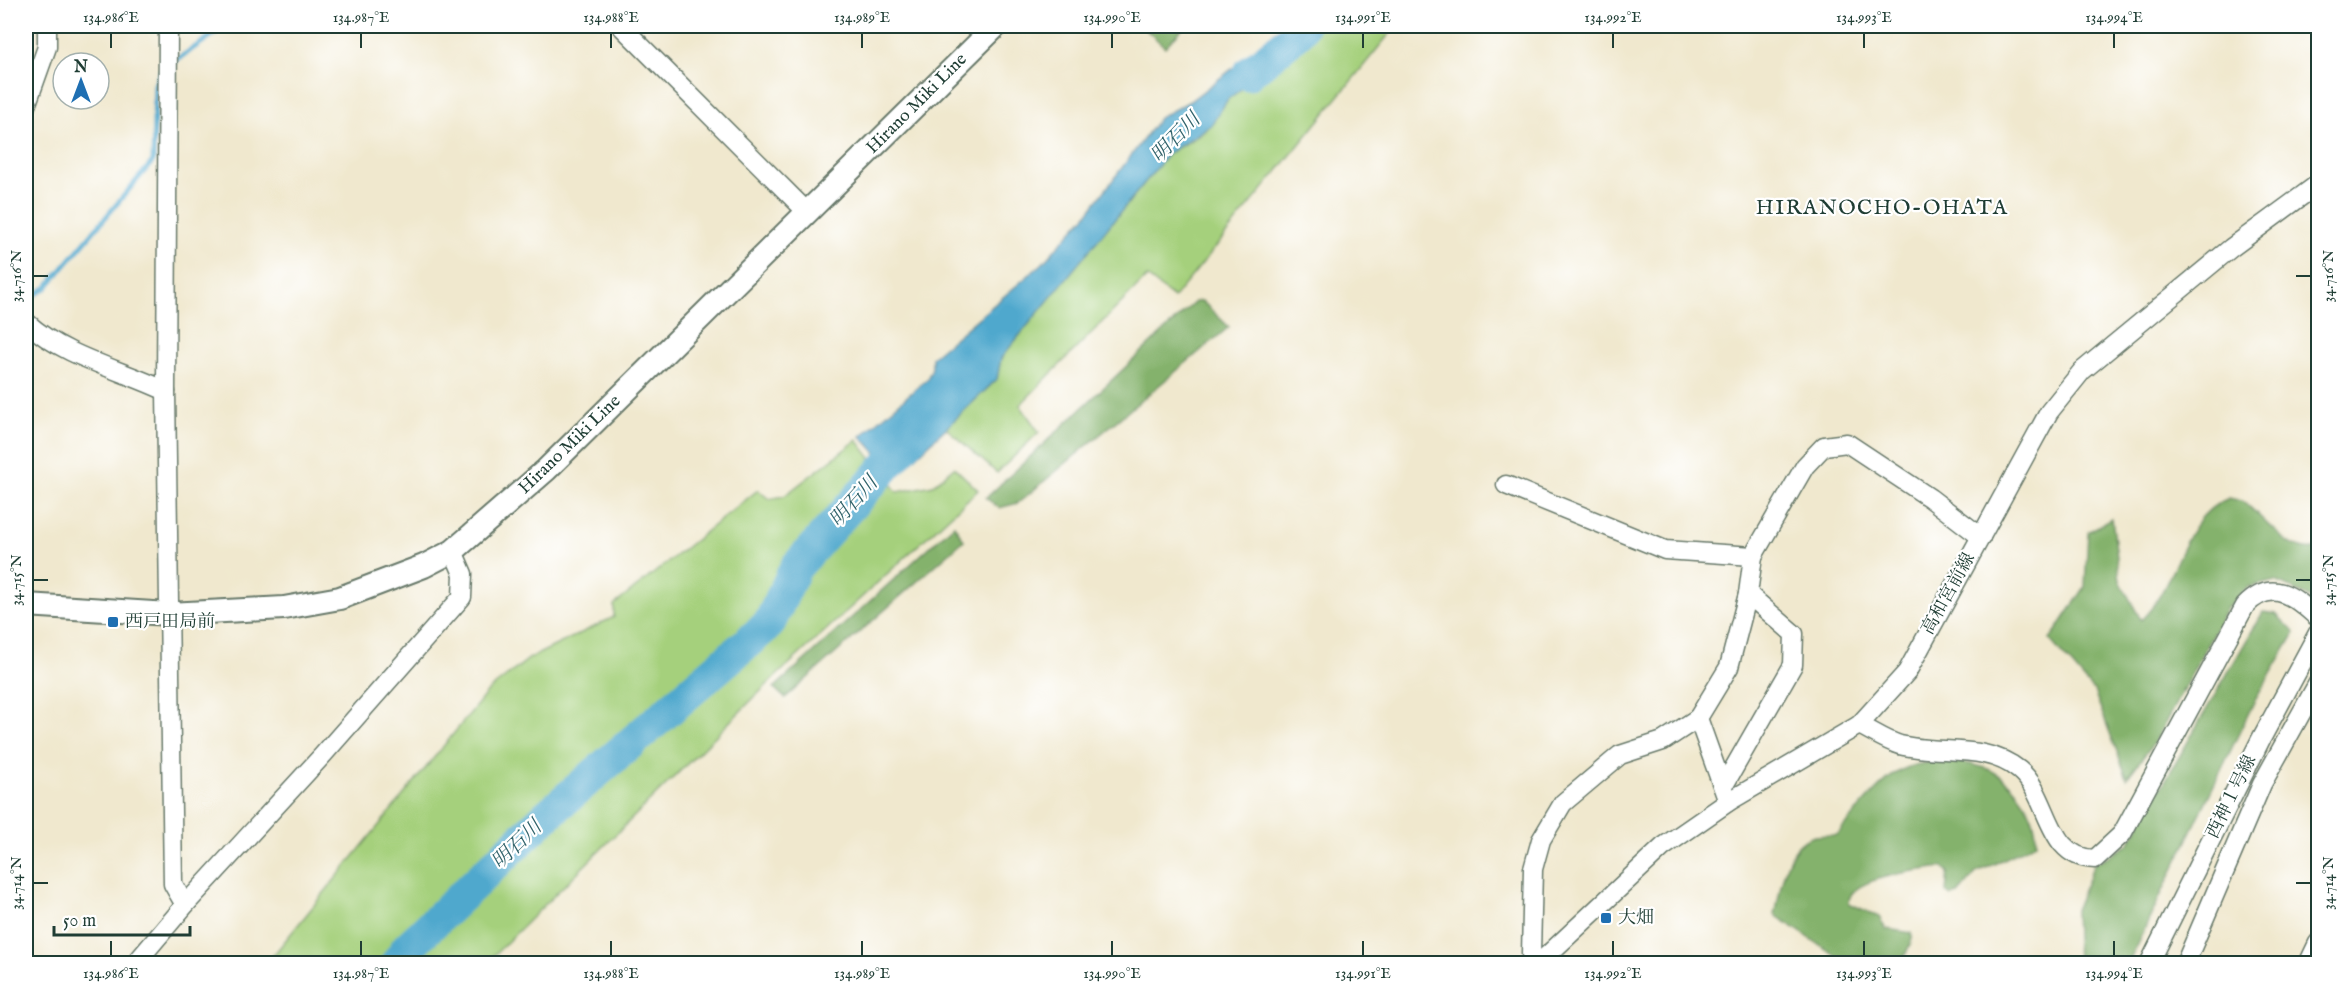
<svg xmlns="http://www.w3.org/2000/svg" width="2344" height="989" viewBox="0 0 2344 989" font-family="'IM FELL English','Noto Serif JP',serif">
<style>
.green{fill:#a5d07c;stroke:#628658;stroke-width:1.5}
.forest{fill:#84b26c;stroke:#527850;stroke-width:1.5}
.water{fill:#4fa8cd;stroke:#377280;stroke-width:1.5}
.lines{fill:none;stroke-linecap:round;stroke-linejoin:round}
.stream{stroke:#4fa8cd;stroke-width:5}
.river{stroke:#4fa8cd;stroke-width:33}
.minor-casing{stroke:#68796a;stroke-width:21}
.major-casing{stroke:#68796a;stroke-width:26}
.minor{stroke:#fff;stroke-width:18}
.major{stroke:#fff;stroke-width:22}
.ticks{fill:none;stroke:#1f3d34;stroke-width:2}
.poi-dot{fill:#1f6fb2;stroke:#fff;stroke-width:2}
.labels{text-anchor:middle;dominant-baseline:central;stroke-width:4.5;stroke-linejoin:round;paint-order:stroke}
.street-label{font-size:18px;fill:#1f3d34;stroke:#fff}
.poi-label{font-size:18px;fill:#1f3d34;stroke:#fff;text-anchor:start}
.water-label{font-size:20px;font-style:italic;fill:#30626a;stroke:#fff}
.quarter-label{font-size:21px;letter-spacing:1.5px;fill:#1f3d34;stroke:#fff}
.neatline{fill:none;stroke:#1f3d34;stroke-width:2}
.ticks-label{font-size:15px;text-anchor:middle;fill:#1f3d34}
</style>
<rect width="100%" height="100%" fill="#fff"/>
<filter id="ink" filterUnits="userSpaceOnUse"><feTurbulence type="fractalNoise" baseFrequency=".0167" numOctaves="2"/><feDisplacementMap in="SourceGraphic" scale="12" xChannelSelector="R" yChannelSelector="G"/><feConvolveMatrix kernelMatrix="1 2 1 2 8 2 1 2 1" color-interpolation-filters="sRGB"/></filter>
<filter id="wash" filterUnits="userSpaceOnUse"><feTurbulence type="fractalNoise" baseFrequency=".008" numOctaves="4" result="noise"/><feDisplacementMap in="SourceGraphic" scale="24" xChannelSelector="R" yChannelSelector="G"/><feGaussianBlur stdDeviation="1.35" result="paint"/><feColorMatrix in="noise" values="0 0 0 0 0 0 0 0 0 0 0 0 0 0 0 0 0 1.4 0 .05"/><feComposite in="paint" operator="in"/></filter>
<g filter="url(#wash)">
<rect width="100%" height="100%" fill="#f0e8ce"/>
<g class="green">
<polygon points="1321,26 1396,26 1174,298 1147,277 1020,405 1039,432 997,473 946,428 997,379 1001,358 1169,153 1200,135 1211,125 1228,99 1264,72 1286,48"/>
<polygon points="857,440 897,492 933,485 954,467 978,490 773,679 486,963 267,963 489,690 530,658 614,617 614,605 758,490 769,499 784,496"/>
</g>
<g class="forest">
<polygon points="1142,26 1185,26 1165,47"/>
<polygon points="1202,301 1229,327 1018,503 999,508 986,498 1195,302"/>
<path d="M2229 498C2233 499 2239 500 2243 502 2263 515 2290 558 2318 548V596L2311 598 2276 581 2248 587 2227 608 2156 740 2127 778 2094 691 2050 640 2085 587 2088 532 2112 518 2120 581 2141 620C2178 586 2179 517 2229 498Z"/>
<polygon points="954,525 964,540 785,698 774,688"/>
<polygon points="2263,612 2276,614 2295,633 2254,702 2128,963 2077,963 2075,910 2094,864 2128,845"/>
<path d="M1956 761C1967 764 1981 765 1992 771 2016 783 2038 815 2036 843L1976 873 1958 894 1951 896 1946 892 1948 872 1943 867C1923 870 1847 877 1849 903L1879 917 1886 929 1912 933V939L1902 963H1847L1775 915C1781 891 1783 850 1809 838 1816 834 1829 836 1837 835 1853 816 1882 778 1904 769 1921 761 1938 762 1956 761Z"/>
</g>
<polygon class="water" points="1275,36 1286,48 1264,72 1228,99 1211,125 1169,153 1001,358 997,379 896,476 861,436 927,379 932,368 932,357 1042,264 1088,213 1160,117 1190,101"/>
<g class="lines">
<g class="stream">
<polyline points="172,63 217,32 216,26"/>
<polyline points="26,300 46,288 153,161 155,85 161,70"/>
</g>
<g class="river">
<polyline points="1248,74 1299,32 1302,26"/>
<polyline points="396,964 407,948 546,816 769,624 796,567 916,433"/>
</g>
</g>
</g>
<g filter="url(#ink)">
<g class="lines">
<g class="minor-casing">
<g id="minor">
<polyline points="168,26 166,391 173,884 185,905"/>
<polyline points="621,26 807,212"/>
<polyline points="26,106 47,47 47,26"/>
<path d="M26 322C64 357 120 369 166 391"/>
<polyline points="1506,485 1665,550 1753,556 1805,466 1824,446 1847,443 1930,498 1981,537"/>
<path d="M1859 725C1872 731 1886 741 1900 745 1940 755 1986 743 2019 770 2051 796 2045 858 2095 859L2122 834 2245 606C2273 577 2294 597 2318 618"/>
<polyline points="1723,787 1793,665 1794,634 1748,594"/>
<polyline points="1728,802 1698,718 1729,667 1748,594 1753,556"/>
<polyline points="135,964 185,905 322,756 462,597 463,574 453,551"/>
<polyline points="1536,964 1531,954 1533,869 1541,840 1563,803 1620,755 1663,741 1698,718"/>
<polyline points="1538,964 1663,847 1728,802 1859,725 1907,672 2049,412 2082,371 2231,248 2318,184"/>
<polyline points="2149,964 2261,739 2318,633"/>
<polyline points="2185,964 2262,784 2318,683"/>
<polyline points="2308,964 2318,943"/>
</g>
</g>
<g class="major-casing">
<polyline id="major" points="26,605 169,614 284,608 340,598 424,566 453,551 546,470 996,26"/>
</g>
<use href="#minor" class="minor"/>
<use href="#major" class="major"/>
</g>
</g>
<path class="ticks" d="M111 33V48M361 33V48M611 33V48M862 33V48M1112 33V48M1363 33V48M1613 33V48M1864 33V48M2114 33V48M33 276H48M2296 276H2311M33 580H48M2296 580H2311M33 883H48M2296 883H2311M111 941V956M361 941V956M611 941V956M862 941V956M1112 941V956M1363 941V956M1613 941V956M1864 941V956M2114 941V956"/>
<g class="poi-dot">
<rect x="107" y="616" width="12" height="12" rx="3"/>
<rect x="1600" y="912" width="12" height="12" rx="3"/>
</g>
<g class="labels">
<g class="street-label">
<text transform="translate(917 104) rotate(-45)">Hirano Miki Line</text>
<text transform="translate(570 445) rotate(-44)">Hirano Miki Line</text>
<text transform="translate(1949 594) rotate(-61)">高和宮前線</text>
<text transform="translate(2232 797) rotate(-64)">西神１号線</text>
</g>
<g class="poi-label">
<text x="125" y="622">西戸田局前</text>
<text x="1618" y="918">大畑</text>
</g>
<g class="water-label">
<text transform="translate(1176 138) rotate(-46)">明石川</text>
<text transform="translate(854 502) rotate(-48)">明石川</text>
<text transform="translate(517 845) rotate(-44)">明石川</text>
</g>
<g class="quarter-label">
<text x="1882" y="208">HIRANOCHO-OHATA</text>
</g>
</g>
<rect width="2344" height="989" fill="none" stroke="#fff" stroke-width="66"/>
<g transform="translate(81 81)"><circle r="28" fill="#ffffff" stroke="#a5b1ae" stroke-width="1.5"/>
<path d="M0-4.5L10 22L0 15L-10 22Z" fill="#1f6fb2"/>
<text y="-9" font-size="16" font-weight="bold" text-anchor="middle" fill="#1f3d34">N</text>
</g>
<path d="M54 926v9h136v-9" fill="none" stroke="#1f3d34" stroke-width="3"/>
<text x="63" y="926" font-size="18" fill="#1f3d34" stroke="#ffffff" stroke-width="4.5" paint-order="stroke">50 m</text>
<rect x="33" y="33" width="2278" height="923" class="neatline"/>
<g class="ticks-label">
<text x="111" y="22">134.986°E</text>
<text x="361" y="22">134.987°E</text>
<text x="611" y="22">134.988°E</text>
<text x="862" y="22">134.989°E</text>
<text x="1112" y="22">134.990°E</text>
<text x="1363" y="22">134.991°E</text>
<text x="1613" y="22">134.992°E</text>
<text x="1864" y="22">134.993°E</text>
<text x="2114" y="22">134.994°E</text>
<text transform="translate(16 276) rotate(-90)" y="5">34.716°N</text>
<text transform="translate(2328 276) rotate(-90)" y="5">34.716°N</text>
<text transform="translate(16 580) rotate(-90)" y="5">34.715°N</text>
<text transform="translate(2328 580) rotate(-90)" y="5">34.715°N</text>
<text transform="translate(16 883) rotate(-90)" y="5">34.714°N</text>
<text transform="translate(2328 883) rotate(-90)" y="5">34.714°N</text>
<text x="111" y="978">134.986°E</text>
<text x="361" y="978">134.987°E</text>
<text x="611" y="978">134.988°E</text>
<text x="862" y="978">134.989°E</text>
<text x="1112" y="978">134.990°E</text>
<text x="1363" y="978">134.991°E</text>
<text x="1613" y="978">134.992°E</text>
<text x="1864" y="978">134.993°E</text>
<text x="2114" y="978">134.994°E</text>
</g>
</svg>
